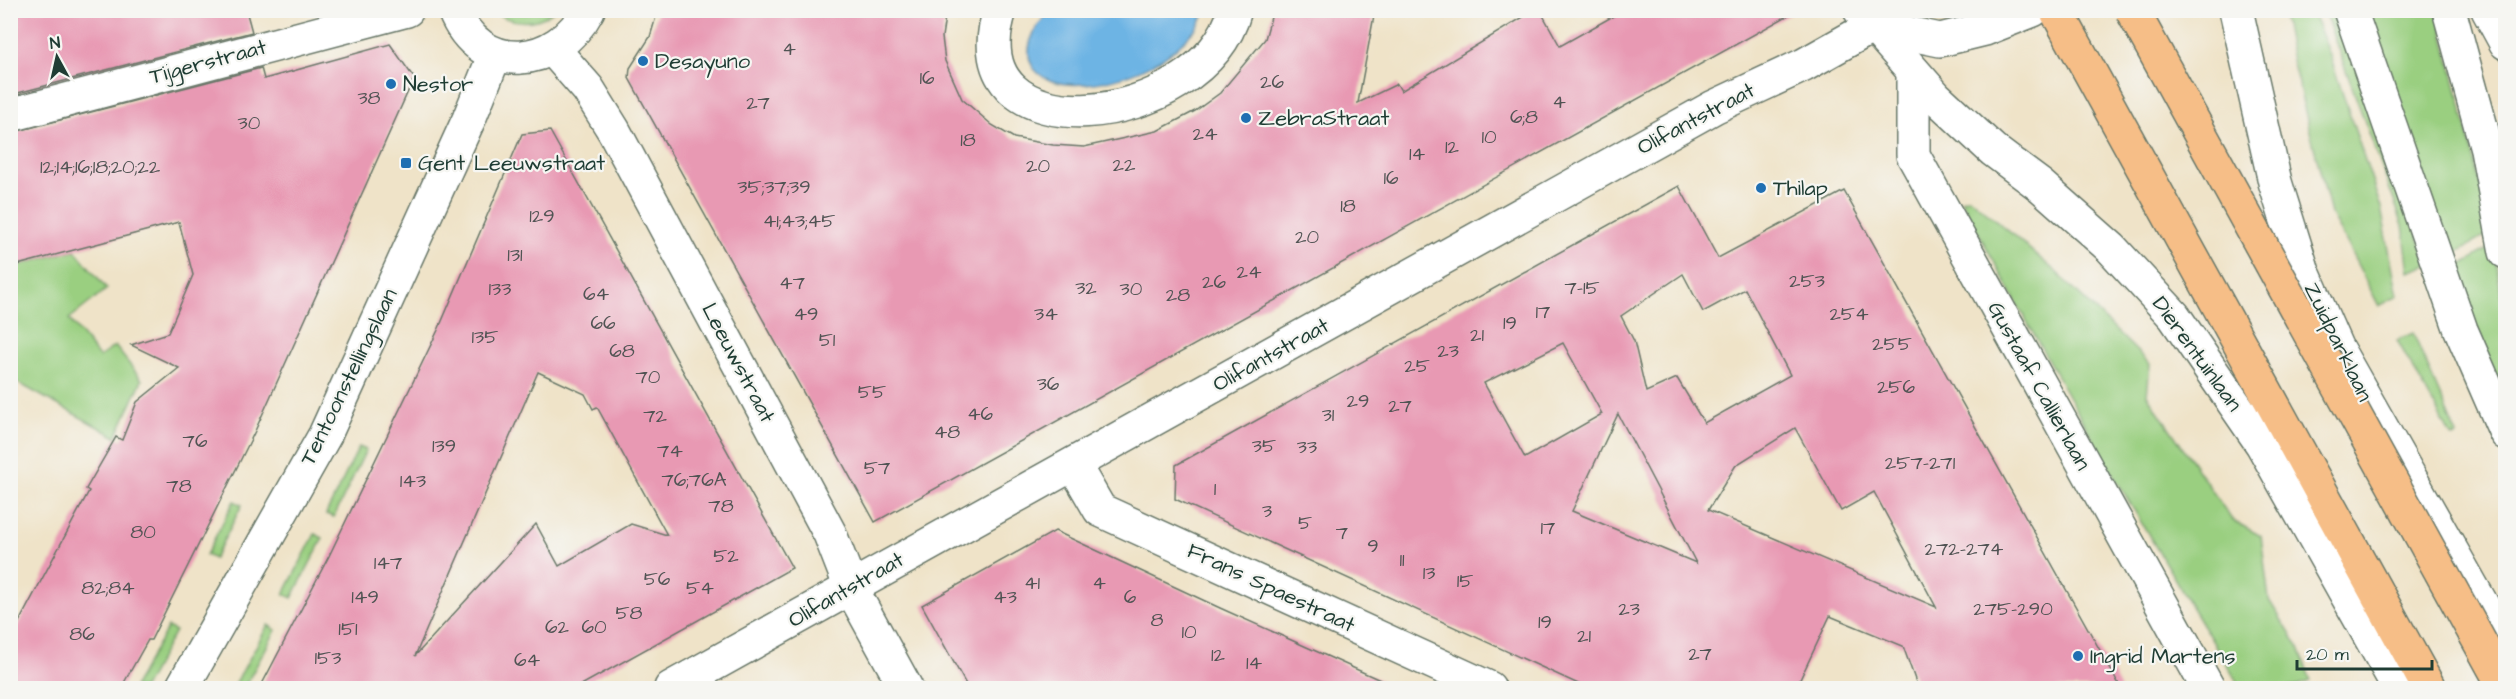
<svg xmlns="http://www.w3.org/2000/svg" width="2516" height="699" viewBox="0 0 2516 699" font-family="'Architects Daughter',sans-serif">
<style>
.green{fill:#9acf80;stroke:#5c865a;stroke-width:1.5}
.water{fill:#6db4e4;stroke:#46788c;stroke-width:1.5}
.building{fill:#e899b3;fill-rule:evenodd}
.lines{fill:none;stroke-linecap:round;stroke-linejoin:round}
.minor-casing{stroke:#687768;stroke-width:36}
.highway-casing{stroke:#687768;stroke-width:36}
.minor{stroke:#fff;stroke-width:33}
.highway{stroke:#f6be87;stroke-width:33}
.highway-bridge-casing{stroke:#687768;stroke-width:36;stroke-linecap:butt}
.highway-bridge{stroke:#f6be87;stroke-width:33}
.poi-dot{fill:#1f6fb2;stroke:#f6f6f2;stroke-width:2}
.labels{text-anchor:middle;dominant-baseline:central;stroke-width:4.5;stroke-linejoin:round;paint-order:stroke}
.number-label{font-size:20px;fill:#515454}
.poi-label{font-size:22px;fill:#1f3d34;stroke:#f6f6f2;text-anchor:start}
.street-label{font-size:22px;fill:#1f3d34;stroke:#f6f6f2}
</style>
<rect width="100%" height="100%" fill="#f6f6f2"/>
<filter id="ink" filterUnits="userSpaceOnUse"><feTurbulence type="fractalNoise" baseFrequency=".0167" numOctaves="2"/><feDisplacementMap in="SourceGraphic" scale="12" xChannelSelector="R" yChannelSelector="G"/><feConvolveMatrix kernelMatrix="1 2 1 2 8 2 1 2 1" color-interpolation-filters="sRGB"/></filter>
<filter id="wash" filterUnits="userSpaceOnUse"><feTurbulence type="fractalNoise" baseFrequency=".008" numOctaves="4" result="noise"/><feDisplacementMap in="SourceGraphic" scale="24" xChannelSelector="R" yChannelSelector="G"/><feGaussianBlur stdDeviation="1.35" result="paint"/><feColorMatrix in="noise" values="0 0 0 0 0 0 0 0 0 0 0 0 0 0 0 0 0 1.4 0 .05"/><feComposite in="paint" operator="in"/></filter>
<g filter="url(#wash)">
<rect width="100%" height="100%" fill="#efe3c8"/>
<g class="green">
<path d="M493 11H553C537 26 509 24 493 11Z"/>
<polygon points="2282,11 2312,11 2327,47 2381,208 2398,296 2379,306 2331,214 2292,60"/>
<polygon points="2324,11 2339,11 2428,265 2409,272 2403,225"/>
<polygon points="2362,11 2438,11 2492,232 2448,258"/>
<path d="M1969 197 2055 271 2150 364 2147 395 2232 520 2261 536 2269 600 2299 648 2311 681 2288 688H2241C2142 528 2049 366 1961 200Z"/>
<polygon points="2493,246 2505,315 2505,404 2453,270"/>
<polygon points="75,250 107,289 69,319 99,357 115,346 142,380 116,437 11,379 11,267"/>
<polygon points="2413,333 2457,435 2452,437 2397,340"/>
<polygon points="359,447 366,450 334,517 326,514"/>
<polygon points="234,501 242,505 214,559 206,555"/>
<polygon points="315,534 323,538 292,598 284,594"/>
<polygon points="268,625 276,630 244,688 233,688"/>
<polygon points="168,627 175,631 144,688 133,688"/>
</g>
<path class="water" d="M1050 11V10L1204 11C1203 22 1193 32 1185 40 1159 66 1121 81 1086 84 1029 89 1010 52 1050 11Z"/>
<g id="blocks">
<g class="building">
<polygon points="10,10 246,10 252,32 10,95"/>
<polygon points="658,10 946,10 942,37 945,61 962,99 992,125 1014,138 1053,145 1084,147 1157,131 1195,111 1220,93 1265,39 1273,10 1375,10 1358,103 1397,84 1401,91 1535,10 1540,10 1560,46 1624,10 1798,10 875,522 629,78 630,68 650,37"/>
<polygon points="390,44 414,78 255,431 151,640 148,640 121,688 10,688 10,639 89,491 86,489 116,437 122,440 137,402 179,368 131,345 168,333 193,275 179,222 10,267 10,133 261,68 264,79"/>
<path d="M550 131 792 568 576 688H260L329 556 439 328 522 134ZM538 372 585 394 593 409 597 407 667 535 631 524 559 566 536 524 415 656Z"/>
<path d="M1679 186 1718 258 1844 191 2121 688H1918L1903 646 1830 616 1796 688H1587L1175 499 1176 465ZM1683 274 1703 312 1745 289 1790 375 1704 423 1677 378 1646 392 1634 341 1621 316ZM1563 343 1602 414 1525 458 1484 383ZM1618 414 1657 488 1696 563 1572 511ZM1795 428 1841 511 1874 492 1936 607 1708 510 1736 465Z"/>
<polygon points="1055,531 1220,608 1398,688 968,688 922,605"/>
</g>
</g>
</g>
<g filter="url(#ink)">
<use href="#blocks" fill-opacity="0" stroke="#687768" stroke-width="1.5"/>
<g class="lines">
<g class="minor-casing">
<g id="minor">
<path d="M454 10C480 77 557 69 588 10"/>
<path d="M1000 10C953 157 1202 131 1235 10"/>
<polyline points="1860,10 1936,97 1993,150 2041,186 2111,248 2174,316 2262,444 2399,688"/>
<polyline points="2236,10 2275,182 2303,272 2336,347 2506,647"/>
<polyline points="2350,10 2461,330 2506,433"/>
<polyline points="2449,10 2487,149 2506,252"/>
<polyline points="2488,10 2506,43"/>
<polyline points="1873,26 1940,40 1985,29 2033,10"/>
<polyline points="552,48 588,89 614,131 830,534 851,588 906,688"/>
<polyline points="1913,72 1913,155 2208,688"/>
<polyline points="10,115 407,10"/>
<polyline points="1074,465 1100,510 1489,688"/>
<polyline points="182,688 325,435 469,119 495,54"/>
<polyline points="671,688 1714,107 1804,65 1873,26"/>
</g>
</g>
<g class="highway-casing">
<polyline id="highway" points="2056,10 2429,688"/>
</g>
<use href="#minor" class="minor"/>
<use href="#highway" class="highway"/>
<g class="highway-bridge-casing">
<polyline id="highway-bridge" points="2132,10 2505,688"/>
</g>
<use href="#highway-bridge" class="highway-bridge"/>
</g>
</g>
<g class="poi-dot">
<circle cx="643" cy="61" r="6"/>
<circle cx="391" cy="84" r="6"/>
<circle cx="1246" cy="118" r="6"/>
<rect x="400" y="157" width="12" height="12" rx="3"/>
<circle cx="1761" cy="188" r="6"/>
<circle cx="2078" cy="656" r="6"/>
</g>
<g class="labels">
<g class="number-label">
<text x="789" y="49">4</text>
<text x="927" y="78">16</text>
<text x="1272" y="82">26</text>
<text x="369" y="98">38</text>
<text x="1559" y="102">4</text>
<text x="758" y="103">27</text>
<text x="1524" y="117">6;8</text>
<text x="249" y="123">30</text>
<text x="1205" y="134">24</text>
<text x="1489" y="137">10</text>
<text x="968" y="140">18</text>
<text x="1452" y="147">12</text>
<text x="1417" y="154">14</text>
<text x="1124" y="165">22</text>
<text x="1038" y="166">20</text>
<text x="100" y="167">12;14;16;18;20;22</text>
<text x="1391" y="178">16</text>
<text x="774" y="187">35;37;39</text>
<text x="1348" y="206">18</text>
<text x="542" y="216">129</text>
<text x="799" y="221">41;43;45</text>
<text x="1307" y="237">20</text>
<text x="515" y="255">131</text>
<text x="1249" y="272">24</text>
<text x="1807" y="281">253</text>
<text x="1214" y="282">26</text>
<text x="792" y="283">47</text>
<text x="1086" y="288">32</text>
<text x="1582" y="288">7-15</text>
<text x="500" y="289">133</text>
<text x="1131" y="289">30</text>
<text x="596" y="294">64</text>
<text x="1178" y="295">28</text>
<text x="1543" y="312">17</text>
<text x="806" y="314">49</text>
<text x="1046" y="314">34</text>
<text x="1849" y="314">254</text>
<text x="603" y="323">66</text>
<text x="1510" y="323">19</text>
<text x="1477" y="335">21</text>
<text x="485" y="337">135</text>
<text x="827" y="340">51</text>
<text x="1892" y="344">255</text>
<text x="622" y="351">68</text>
<text x="1448" y="351">23</text>
<text x="1417" y="366">25</text>
<text x="648" y="377">70</text>
<text x="1048" y="384">36</text>
<text x="1896" y="387">256</text>
<text x="872" y="392">55</text>
<text x="1358" y="401">29</text>
<text x="1400" y="406">27</text>
<text x="980" y="414">46</text>
<text x="1328" y="415">31</text>
<text x="655" y="416">72</text>
<text x="947" y="432">48</text>
<text x="195" y="441">76</text>
<text x="444" y="446">139</text>
<text x="1264" y="446">35</text>
<text x="1307" y="447">33</text>
<text x="670" y="451">74</text>
<text x="1920" y="463">257-271</text>
<text x="877" y="468">57</text>
<text x="694" y="480">76;76A</text>
<text x="413" y="481">143</text>
<text x="179" y="486">78</text>
<text x="1215" y="489">1</text>
<text x="721" y="506">78</text>
<text x="1267" y="511">3</text>
<text x="1305" y="523">5</text>
<text x="1548" y="528">17</text>
<text x="143" y="532">80</text>
<text x="1342" y="533">7</text>
<text x="1373" y="546">9</text>
<text x="1964" y="549">272-274</text>
<text x="726" y="556">52</text>
<text x="1402" y="560">11</text>
<text x="388" y="563">147</text>
<text x="1429" y="573">13</text>
<text x="657" y="579">56</text>
<text x="1465" y="581">15</text>
<text x="1032" y="583">41</text>
<text x="1099" y="583">4</text>
<text x="108" y="588">82;84</text>
<text x="700" y="588">54</text>
<text x="365" y="597">149</text>
<text x="1005" y="597">43</text>
<text x="1130" y="597">6</text>
<text x="1629" y="609">23</text>
<text x="2013" y="609">275-290</text>
<text x="629" y="613">58</text>
<text x="1157" y="620">8</text>
<text x="1545" y="622">19</text>
<text x="557" y="627">62</text>
<text x="594" y="627">60</text>
<text x="348" y="629">151</text>
<text x="1189" y="632">10</text>
<text x="82" y="634">86</text>
<text x="1584" y="636">21</text>
<text x="1700" y="654">27</text>
<text x="1218" y="655">12</text>
<text x="328" y="658">153</text>
<text x="527" y="660">64</text>
<text x="1254" y="663">14</text>
</g>
<g class="poi-label">
<text x="655" y="61">Desayuno</text>
<text x="403" y="84">Nestor</text>
<text x="1258" y="118">ZebraStraat</text>
<text x="418" y="163">Gent Leeuwstraat</text>
<text x="1773" y="188">Thilap</text>
<text x="2090" y="656">Ingrid Martens</text>
</g>
<g class="street-label">
<text transform="translate(208 62) rotate(-15)">Tijgerstraat</text>
<text transform="translate(1696 119) rotate(-28)">Olifantstraat</text>
<text transform="translate(2338 342) rotate(64)">Zuidparklaan</text>
<text transform="translate(2197 354) rotate(54)">Dierentuinlaan</text>
<text transform="translate(1271 355) rotate(-29)">Olifantstraat</text>
<text transform="translate(738 363) rotate(62)">Leeuwstraat</text>
<text transform="translate(349 377) rotate(-64)">Tentoonstellingslaan</text>
<text transform="translate(2039 386) rotate(61)">Gustaaf Callierlaan</text>
<text transform="translate(1271 588) rotate(25)">Frans Spaestraat</text>
<text transform="translate(846 590) rotate(-30)">Olifantstraat</text>
</g>
</g>
<rect width="2516" height="699" fill="none" stroke="#f6f6f2" stroke-width="36"/>
<g transform="translate(57 57) rotate(352)" stroke="#f6f6f2" stroke-width="4.5" paint-order="stroke">
<path d="M0-4.5L10 22L0 15L-10 22Z" fill="#1f3d34"/>
<text y="-9" font-size="16" font-weight="bold" text-anchor="middle" fill="#1f3d34">N</text>
</g>
<path d="M2297 660v9h135v-9" fill="none" stroke="#1f3d34" stroke-width="3"/>
<text x="2306" y="660" font-size="18" fill="#1f3d34" stroke="#f6f6f2" stroke-width="4.5" paint-order="stroke">20 m</text>
</svg>
